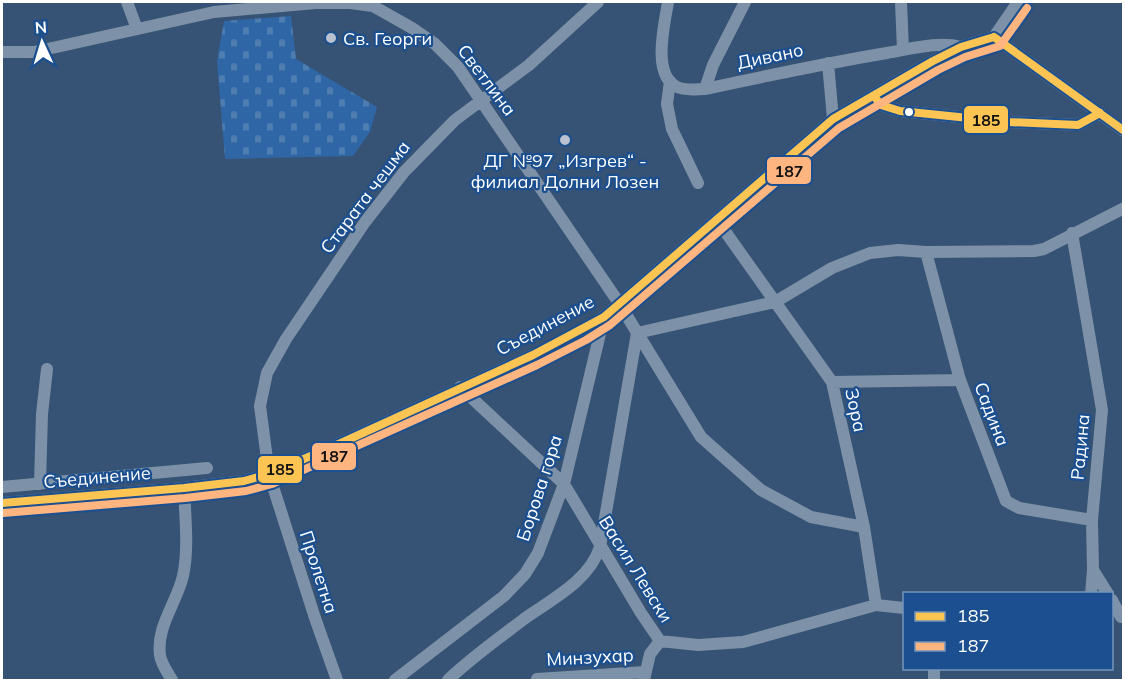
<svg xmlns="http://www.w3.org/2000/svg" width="1125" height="682" viewBox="0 0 1125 682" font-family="Mulish,sans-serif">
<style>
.cemetery{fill:url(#cemetery-stones)}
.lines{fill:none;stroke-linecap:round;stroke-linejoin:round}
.minor{stroke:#7d92a8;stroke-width:12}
.bus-1-casing{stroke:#1b4f8f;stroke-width:12}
.bus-2-casing{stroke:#1b4f8f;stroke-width:12}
.bus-1{stroke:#fcc553;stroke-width:8}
.bus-2{stroke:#ffb580;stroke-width:8}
.poi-dot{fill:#b9c2ce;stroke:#1b4f8f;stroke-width:2}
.bus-dot{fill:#fff;stroke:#1b4f8f;stroke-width:2}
.labels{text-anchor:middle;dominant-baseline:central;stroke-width:4.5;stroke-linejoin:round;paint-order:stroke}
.poi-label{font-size:18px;fill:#fff;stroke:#1b4f8f;text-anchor:start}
.street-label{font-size:18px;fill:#fff;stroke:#1b4f8f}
.line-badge{stroke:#1b4f8f;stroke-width:2}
.pale-badge-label{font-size:16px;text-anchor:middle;font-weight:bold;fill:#111}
</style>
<defs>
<pattern id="cemetery-stones" width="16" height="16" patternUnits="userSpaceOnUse" patternTransform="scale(1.5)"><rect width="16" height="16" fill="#2f66a5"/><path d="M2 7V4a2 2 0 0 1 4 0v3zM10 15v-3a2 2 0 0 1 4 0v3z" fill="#4e7db2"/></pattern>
</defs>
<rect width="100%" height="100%" fill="#365274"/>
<path class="cemetery" d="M291 16 296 59 377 107 370 132 353 156 225 159 217 61 224 21Z"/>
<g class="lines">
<path class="minor" d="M127 2 137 29
M668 2C665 22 651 75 677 87 685 91 697 89 705 89 766 76 826 63 887 53 911 49 938 41 961 47
M901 2 903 50
M994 37 1124 131
M2 52H34L214 12 316 3H350L373 6 412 28 435 44 458 67 619 303 701 437 761 490 811 517 864 527
M828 63 833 119
M670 81 667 104 672 129 698 183
M705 89 713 65 745 2
M874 96 881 105 900 111 1008 122 1078 125 1100 113
M717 220 832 382 864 527 876 605
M1072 233 1102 410 1092 520 1093 570 1091 594
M926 252 960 380 1006 501 1019 508 1092 520
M832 382 960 380
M460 387 564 484 641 613 660 641 698 645 743 642 876 605 904 608
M40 484 42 414 47 369
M2 487 207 468
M2 503 184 488 244 481 269 474 341 443 533 355 581 331 604 317 833 119 933 61 961 47 994 37 1018 2
M1093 570 1108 594
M1112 600 1121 617
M934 668V680
M537 679 645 672
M172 680C168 673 161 664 160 655 156 627 177 602 183 576 189 548 185 516 184 488
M337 680 315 618 269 474 260 406 267 373 286 339 365 222 404 172 455 120 529 65 598 2
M395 680 504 596 525 574 538 553 564 484 604 317
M448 680C472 657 498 639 524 619 552 599 589 581 600 547L637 333 775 302 832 268 870 253 898 250 926 252 1034 251 1044 249 1124 208
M644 680 650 654 660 641"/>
<g class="bus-1-casing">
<path id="bus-1" d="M994 37 1123 130
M874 96 881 105 900 111 1008 122 1078 125 1100 113
M2 503 184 488 244 481 269 474 341 443 533 355 604 317 833 119 933 61 961 47 994 37"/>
</g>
<g class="bus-2-casing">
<path id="bus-2" d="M3 513 185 498 246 491 272 484 537 365 586 340 610 325 839 128 938 70 965 57 1000 46 1027 8"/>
</g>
<use href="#bus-1" class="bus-1"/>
<use href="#bus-2" class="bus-2"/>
</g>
<g class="poi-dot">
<circle cx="331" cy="38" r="6"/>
<circle cx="565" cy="140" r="6"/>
</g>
<circle class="bus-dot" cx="909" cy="112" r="5"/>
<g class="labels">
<g class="poi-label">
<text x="343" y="38">Св. Георги</text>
<text x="565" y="160" text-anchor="middle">ДГ №97 „Изгрев“ -<tspan x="565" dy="21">филиал Долни Лозен</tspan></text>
</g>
<g class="street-label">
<text transform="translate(770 56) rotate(-12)">Дивано</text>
<text transform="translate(487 80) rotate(53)">Светлина</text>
<text transform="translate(365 197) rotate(-53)">Старата чешма</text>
<text transform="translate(545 325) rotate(-28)">Съединение</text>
<text transform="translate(856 410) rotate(78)">Зора</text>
<text transform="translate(992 414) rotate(69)">Садина</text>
<text transform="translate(1080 447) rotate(-85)">Радина</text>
<text transform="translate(97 477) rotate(-5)">Съединение</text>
<text transform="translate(539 488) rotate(-72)">Борова гора</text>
<text transform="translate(636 569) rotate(58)">Васил Левски</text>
<text transform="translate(319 572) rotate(72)">Пролетна</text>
<text transform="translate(590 657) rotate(-3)">Минзухар</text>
</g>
</g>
<g class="line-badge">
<rect x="963" y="105" width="46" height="29" rx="6" fill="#fcc553"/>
<rect x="766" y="156" width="46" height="29" rx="6" fill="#ffb580"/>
<rect x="311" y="442" width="46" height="29" rx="6" fill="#ffb580"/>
<rect x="257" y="455" width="46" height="29" rx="6" fill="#fcc553"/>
</g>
<g class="pale-badge-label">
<text x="986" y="126">185</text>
<text x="789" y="177">187</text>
<text x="334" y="462">187</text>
<text x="280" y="475">185</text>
</g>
<rect width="1125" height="682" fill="none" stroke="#ffffff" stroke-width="6"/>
<rect x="903" y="592" width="210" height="78" fill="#1b4f8f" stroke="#7695bc" stroke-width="1.5"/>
<rect x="915" y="612" width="30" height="9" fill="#fcc553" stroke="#7695bc" stroke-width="1.5"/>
<text x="957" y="622" font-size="18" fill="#ffffff">185</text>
<rect x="915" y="642" width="30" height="9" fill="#ffb580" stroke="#7695bc" stroke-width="1.5"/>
<text x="957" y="652" font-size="18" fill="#ffffff">187</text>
<g transform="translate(42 42) rotate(356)" stroke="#1b4f8f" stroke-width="4.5" paint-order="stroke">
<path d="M0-4.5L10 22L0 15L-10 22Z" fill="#ffffff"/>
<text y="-9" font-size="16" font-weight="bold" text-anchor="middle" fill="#ffffff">N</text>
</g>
</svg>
